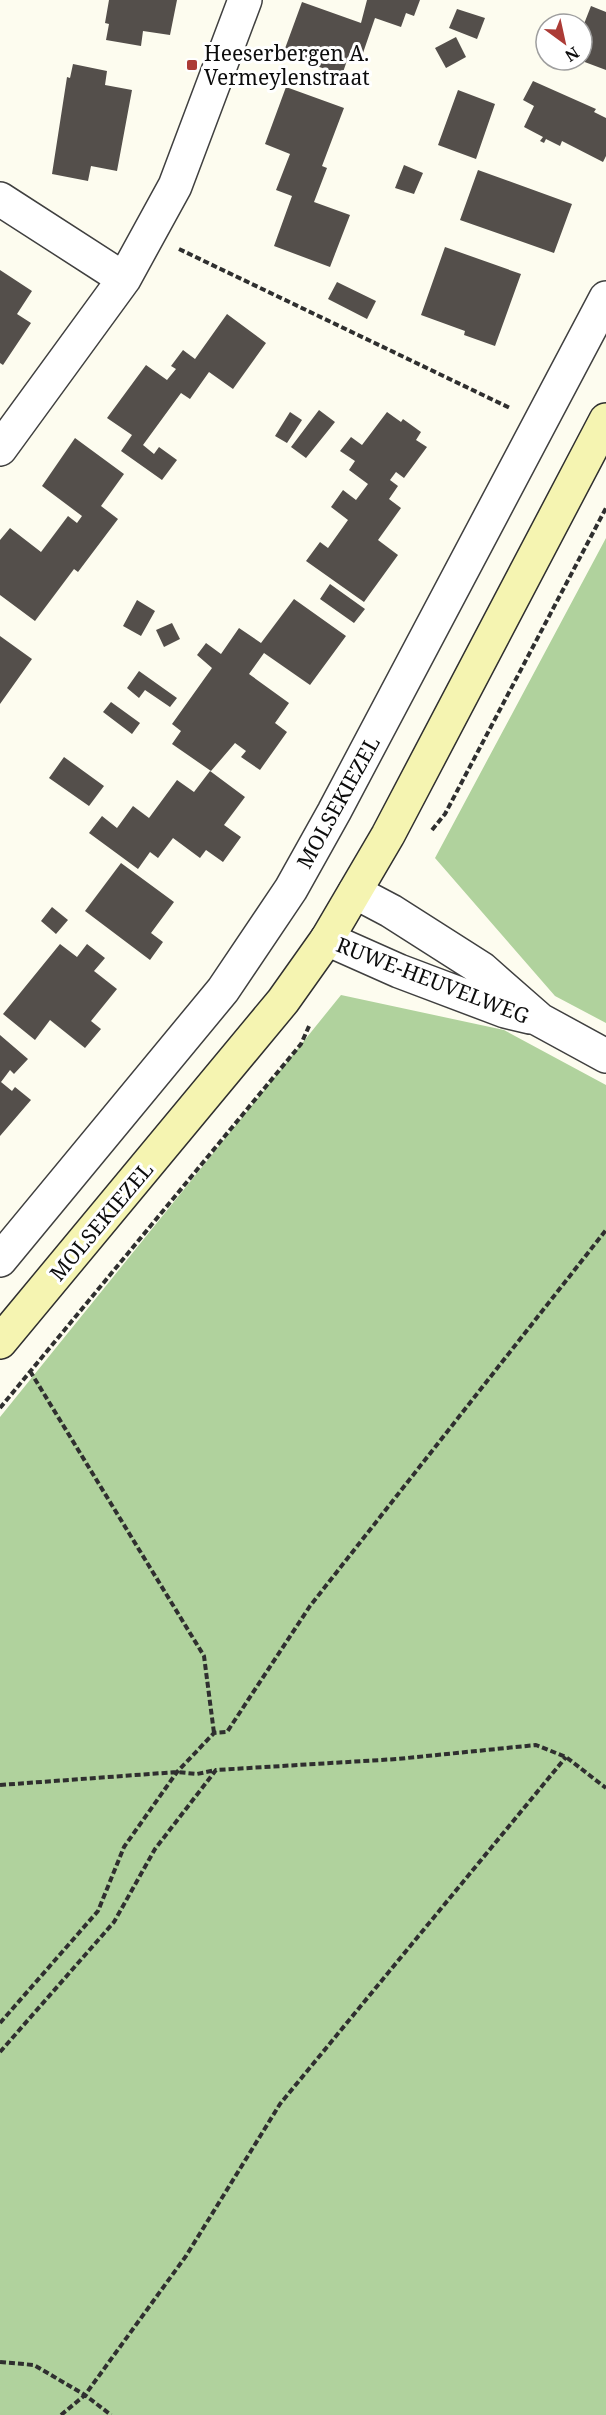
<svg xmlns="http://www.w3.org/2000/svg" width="606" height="2415" viewBox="0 0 606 2415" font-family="'Noto Serif',serif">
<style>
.forest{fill:#b0d29d}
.building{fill:#544f4b}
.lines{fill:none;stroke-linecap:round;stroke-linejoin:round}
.minor-casing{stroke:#404040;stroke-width:36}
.secondary-casing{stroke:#2f2f2f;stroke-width:36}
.path{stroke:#2f2f2f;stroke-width:4;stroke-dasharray:6 3;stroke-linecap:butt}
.minor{stroke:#fff;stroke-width:33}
.secondary{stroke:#f5f4b1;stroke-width:33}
.poi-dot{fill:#ac3b36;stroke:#fff;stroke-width:2}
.labels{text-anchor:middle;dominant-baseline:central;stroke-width:6;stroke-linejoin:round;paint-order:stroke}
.poi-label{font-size:21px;fill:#0d0d0d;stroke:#fff;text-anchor:start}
.street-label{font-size:21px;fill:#0d0d0d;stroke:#fff}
</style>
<rect width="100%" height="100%" fill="#fdfcef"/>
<path class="forest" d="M606 538V1023L555 996 435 858Z
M341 995 504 1030 606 1085V2415H0V1417Z"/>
<path class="building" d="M109 0H177L170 35 143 31 141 46 106 40 109 24 105 23Z
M367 0H420L414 16 406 13 401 27 375 18 363 53 351 49 342 75 283 54 302 2 361 23Z
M591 6 606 12V70L582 61V29Z
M457 9 485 18 477 39 449 28Z
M456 37 466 57 446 68 435 48Z
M73 64 107 71 105 85 132 90 117 171 91 166 88 181 52 174 67 77 70 78Z
M533 81 596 109 594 112 606 118V156L603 162 562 141 560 146 546 139 544 143 540 141 543 137 524 127 534 106 523 100Z
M286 87 344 108 322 166 327 168 314 202 350 215 330 267 274 246 292 196 276 190 290 154 265 144Z
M458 90 495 104 476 159 438 145Z
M404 165 423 173 414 194 395 188Z
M478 170 572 204 554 253 460 220Z
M445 247 521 274 495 346 464 335 465 331 421 315Z
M0 270 32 291 17 314 31 323 3 365 0 363Z
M337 282 376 301 367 319 328 299Z
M227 314 266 343 233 389 209 372 190 399 181 393 143 445 154 454 159 447 177 460 162 480 121 451 132 435 107 418 146 365 167 380 176 369 171 366 183 350 195 359Z
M319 410 335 422 306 458 291 447Z
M290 412 302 420 287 443 275 436Z
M387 412 401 422 403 419 421 432 416 440 427 447 404 478 396 472 390 480 398 486 389 499 401 508 378 540 398 555 364 602 306 561 320 542 328 548 348 520 331 507 343 490 356 500 368 484 349 470 355 461 340 451 351 437 362 445Z
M75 438 124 474 101 506 118 519 78 572 74 569 35 621 0 595V540L10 528 41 552 68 516 77 523 82 516 42 486Z
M330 584 365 609 354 623 320 599Z
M294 599 346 636 310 685 264 653 249 674 289 703 275 723 287 732 260 770 241 757 246 751 235 743 211 771 172 744 181 731 172 724 212 668 197 655 206 643 221 654 239 628 261 643Z
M137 600 155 611 141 636 123 626Z
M172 623 180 639 164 647 156 630Z
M0 636 32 659 0 704Z
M139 671 177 698 170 707 145 690 139 698 127 688Z
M111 702 140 723 132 734 103 712Z
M64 757 104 786 89 806 49 778Z
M210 771 245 797 224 825 241 837 223 862 206 850 200 858 173 838 158 858 150 852 138 869 89 833 102 816 117 828 133 806 149 818 177 780 194 792Z
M121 863 174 902 151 933 163 942 150 960 85 911Z
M52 907 68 920 56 934 41 921Z
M60 944 77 957 87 944 105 958 94 971 117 989 91 1021 101 1029 85 1048 50 1020 35 1040 3 1014Z
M0 1035 28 1059 14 1074 10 1070 1 1082 12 1091 15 1087 31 1100 0 1136Z"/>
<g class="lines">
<g class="minor-casing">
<path id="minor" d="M0 199 124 279
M0 449 124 279 175 186 245 0
M355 892 391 911 482 969 540 1020 606 1056
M327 939 399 971 505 1011 530 1017
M0 1260 223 990 291 889 334 812 606 298"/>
</g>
<g class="secondary-casing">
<path id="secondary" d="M0 1342 283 1001 327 939 388 835 606 420"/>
</g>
<path class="path" d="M179 249 510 408
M432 830 445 814 606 508
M30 1371 204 1656 214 1733
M0 1408 301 1044 310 1024
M0 1785 177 1772 197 1774 216 1770
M0 2023 98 1911 124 1847 177 1772 214 1733 227 1732 310 1606 606 1230
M0 2052 114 1922 155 1849 216 1770 397 1759 536 1745 566 1757 606 1788
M0 2362 34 2365 85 2395 111 2415
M61 2415 85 2395 186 2256 280 2104 566 1757"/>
<use href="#minor" class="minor"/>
<use href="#secondary" class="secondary"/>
</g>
<rect class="poi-dot" x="186" y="59" width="12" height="12" rx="3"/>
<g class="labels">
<g class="poi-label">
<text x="204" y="53">Heeserbergen A.<tspan x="204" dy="24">Vermeylenstraat</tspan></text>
</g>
<g class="street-label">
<text transform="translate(338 802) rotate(-61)">MOLSEKIEZEL</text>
<text transform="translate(433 980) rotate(21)">RUWE-HEUVELWEG</text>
<text transform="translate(101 1221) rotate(-50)">MOLSEKIEZEL</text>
</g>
</g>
<g transform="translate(564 42) rotate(147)"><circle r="28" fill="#ffffff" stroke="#9e9e9e" stroke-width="1.5"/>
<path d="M0-4.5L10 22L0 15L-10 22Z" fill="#ac3b36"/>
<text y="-9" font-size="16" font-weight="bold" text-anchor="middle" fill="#0d0d0d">N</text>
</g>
</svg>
